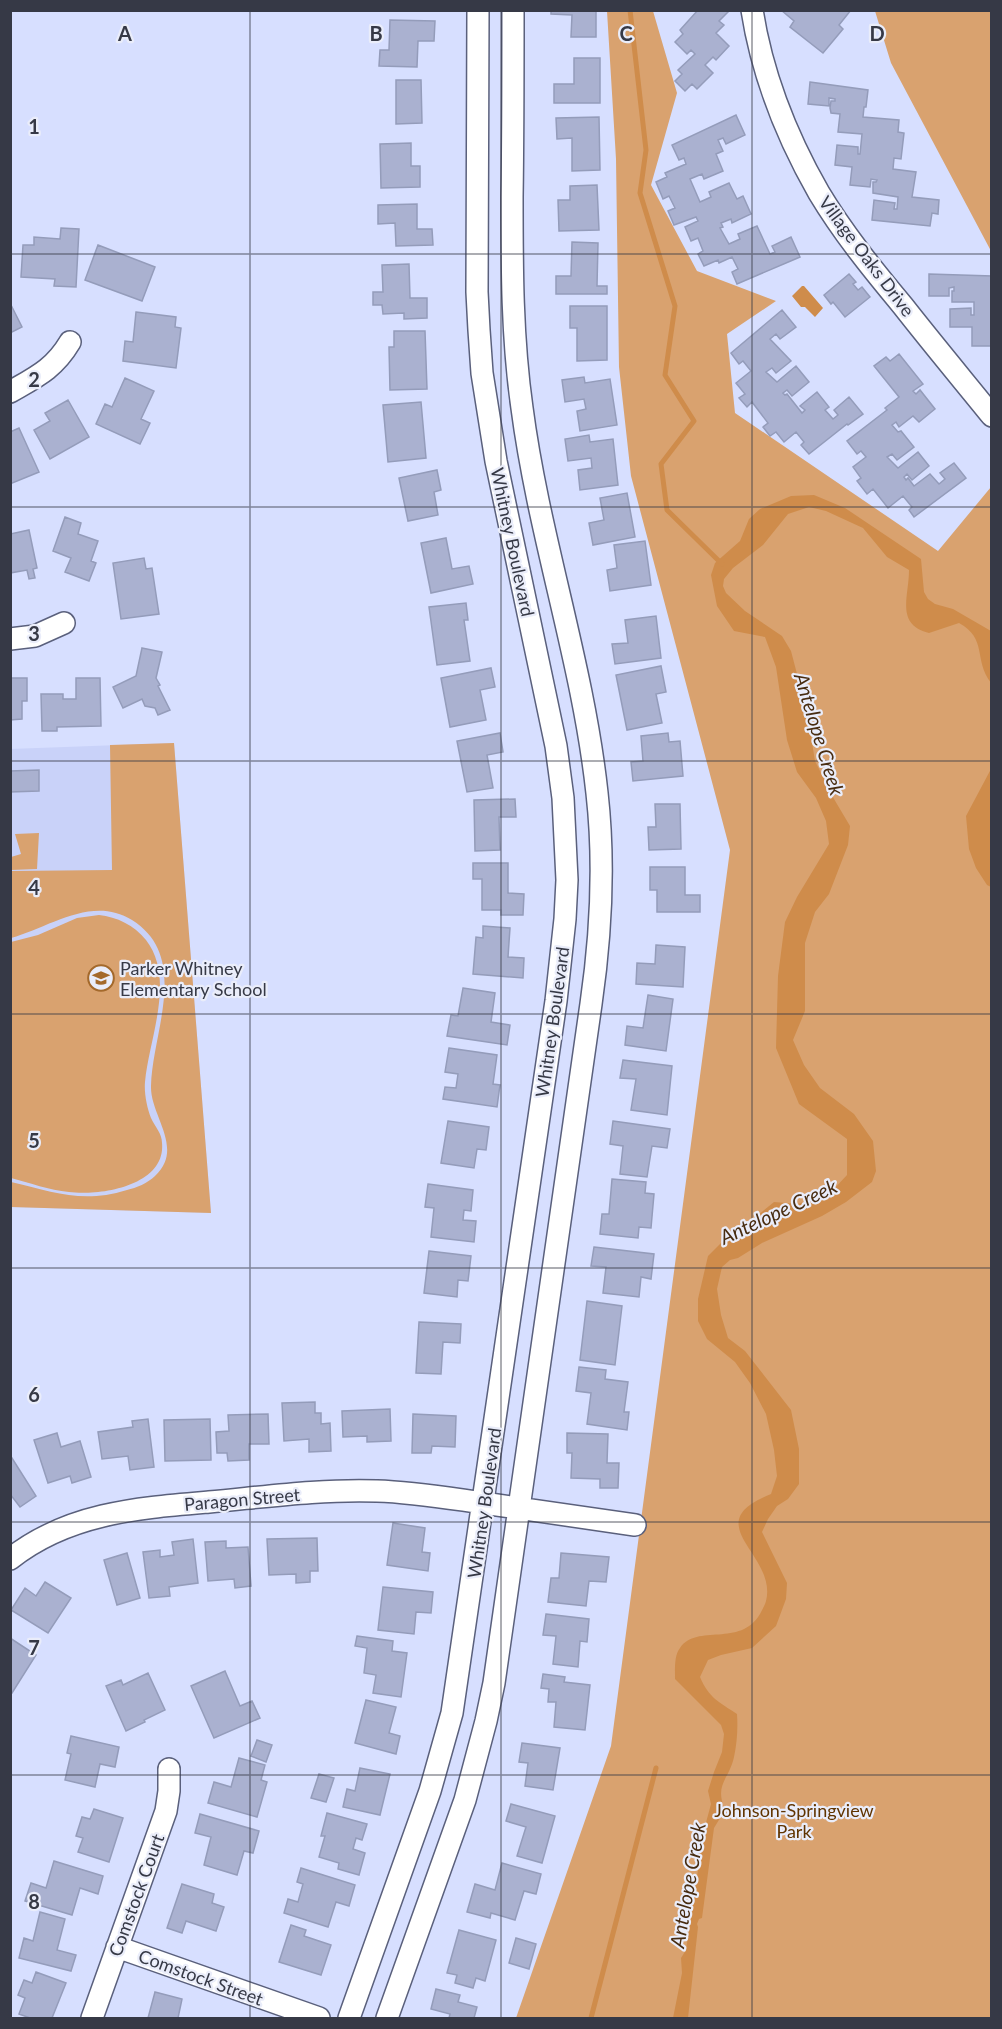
<svg xmlns="http://www.w3.org/2000/svg" width="1002" height="2029" viewBox="0 0 1002 2029" font-family="Lato,sans-serif">
<style>
.built{fill:#c9d2f9}
.green{fill:#d9a26f}
.water{fill:#cf8c4b}
.lines{fill:none;stroke-linecap:round;stroke-linejoin:round}
.stream{stroke:#cf8c4b;stroke-width:5}
.building{fill:#aab1d0;stroke:#949cba;stroke-width:1.5}
.minor-casing{stroke:#5a607c;stroke-width:24}
.minor{stroke:#fff;stroke-width:21}
.grid{fill:none;stroke:#363946;stroke-width:1.5;stroke-opacity:0.55}
.labels{text-anchor:middle;dominant-baseline:central;stroke-width:4.5;stroke-linejoin:round;paint-order:stroke}
.street-label{font-size:18px;fill:#363946;stroke:#eaedfa}
.poi-label{font-size:18px;fill:#363946;stroke:#eaedfa;text-anchor:start}
.park-label{font-size:18px;fill:#603400;stroke:#eaedfa}
.water-label{font-size:20px;font-style:italic;fill:#482c10;stroke:#eaedfa}
.grid-label{font-size:20px;text-anchor:middle;font-weight:bold;fill:#363946;stroke:#eaedfa;stroke-width:4.5;stroke-linejoin:round;paint-order:stroke}
</style>
<rect width="100%" height="100%" fill="#d7dfff"/>
<path class="built" d="M174 743 211 1213 11 1207 10 749Z"/>
<path class="green" d="M607 11H653L677 93 651 185 697 271 776 301 727 334 735 413 938 551 991 487V2018H516L611 1746 730 850 631 476 619 367 616 159Z
M875 11H991V251L891 63Z
M174 743 211 1213 11 1207V1182C54 1192 82 1204 127 1190 136 1188 148 1183 155 1176 185 1148 150 1116 151 1086 152 1033 191 957 132 920 92 895 50 927 11 938L10 871 112 870 110 745Z
M39 833 37 869 11 870V857L21 854 15 834Z
M99 915C117 917 134 925 146 940 176 979 149 1038 145 1082 144 1093 147 1108 151 1118 155 1127 162 1133 162 1143 166 1186 99 1196 69 1192 49 1190 30 1183 11 1178V942L38 935 77 918Z"/>
<path class="water" d="M802 286H804L823 308 815 317 805 307H801L792 296Z
M814 495 845 508 921 559 924 592 928 599 935 604 953 609 991 631V683C973 659 988 639 959 623L929 633C895 624 909 597 909 570L887 557 863 528 826 511 809 507 788 514 763 545 733 568 724 579 723 586 726 593 745 611 782 636 791 651 807 712 815 761 834 799 850 826 848 845 829 894 815 912 805 943V1011L793 1040 804 1065 820 1088 854 1114 873 1141 876 1171 872 1182 846 1202 822 1216 762 1243 738 1258 730 1260 722 1267 717 1289 721 1315 728 1338 745 1351 791 1410 799 1449V1484L788 1499 777 1506 768 1519 762 1532 787 1583 786 1599 776 1626 752 1648 721 1655 708 1660 700 1677C709 1698 719 1702 737 1714 738 1728 737 1743 734 1757 729 1780 714 1784 725 1810L714 1828 702 1918 699 1919 697 1924 698 1927 688 2018H673L682 1973 681 1958 686 1950 704 1830 711 1804 708 1791 714 1772 722 1752 724 1734 721 1725 675 1679C675 1670 674 1655 680 1648 697 1623 740 1648 760 1614 762 1610 765 1605 766 1601 778 1554 695 1524 771 1494L777 1476 774 1450 766 1414 750 1383 735 1362 707 1339 698 1321V1299L708 1256 721 1243 748 1227 758 1215 774 1202 798 1204 833 1190 847 1175V1139L799 1104 776 1048 778 976 785 922 797 897 829 844 826 821 816 798 797 772 787 740 776 667 765 637 734 631 717 606 711 575 715 563 740 541 749 519 760 509 791 496Z
M991 769V887L987 885 976 868 969 849 966 816Z"/>
<g class="lines">
<path class="stream" d="M630 10 646 150 640 193 675 306 665 375 694 421 661 464 667 510 722 564
M591 2018 656 1768"/>
</g>
<path class="building" d="M551 10H596V37H571L572 15 551 14Z
M698 10H730L719 21 724 25 716 33 729 46 716 60 713 57 705 65 713 73 697 89 692 84 685 91 675 81 682 74 678 70 695 54 691 50 687 54 675 42 683 34 680 30Z
M781 10H851L839 25 843 29 823 53 790 27 794 21Z
M390 20 435 21 434 41H418L417 67 379 66 380 50H389Z
M574 58H600V103H554V84H574Z
M396 80H421L422 123 396 124Z
M810 82 868 90 866 107H864L863 117 899 120 898 132 904 133 901 159 894 158 893 169 916 172 912 197 939 200 938 214 932 213 930 226 872 220 874 200 895 203 894 209H897L898 197 873 193V182H876L877 180 871 179 870 187 850 185 852 167 835 165 837 145 858 147V154H860L862 134 838 132 840 114 831 113 830 108 831 101H835V99L829 98V106L808 104Z
M736 115 745 135 726 144 723 138 718 140 723 151 716 154 723 171 704 179 702 174 690 179 700 202 711 197 709 192 729 183 737 199 743 196 751 214 732 223 731 219 721 223 723 227 720 228 729 244 740 239 738 234 757 226 770 254 775 252 772 246 791 237 800 257 737 284 732 272 738 269 732 257 719 263 718 260 704 266 698 254 703 251 698 238 691 241 685 227 698 221 696 217 674 225 668 211 675 208 669 196 663 199 656 182 667 177 665 173 686 164 684 158 679 160 672 145Z
M599 117 600 170 572 171V138L557 139 556 118Z
M411 143V166H420V187L381 188 380 144Z
M597 185 599 230 559 231 558 200H570V186Z
M417 204V229H432L433 245 396 246 395 223 378 224V205Z
M61 228 79 229 76 287 54 286 55 279 21 277 23 245H34V237L60 239Z
M572 242 598 243 597 286H607V294H556V276H571Z
M98 245 155 267 142 301 85 280Z
M409 264 410 298H427V318L404 319V313L383 314 382 305H373V292H383L382 265Z
M849 274 856 282 853 284 858 290 862 287 870 297 845 317 833 302 831 304 824 295Z
M929 274 992 276V346H972V327H950V309L971 308V315H974V302H952V291H954V287L949 288V296H929Z
M10 303 22 327 10 333Z
M570 306H607V360L577 361V328H570Z
M782 310 796 327 780 339 776 334 770 339 791 361 776 373 772 368 766 372 777 382 796 366 809 382 792 396 787 390 783 393 785 395 787 394 802 413 805 410 800 406 817 392 829 407 825 410 833 419 838 415 834 410 849 397 863 414 848 425 847 424 809 454 801 445 804 442 796 432 784 442 776 432 770 436 763 427 768 423 752 402 747 407 739 398 745 394 736 383 751 371 743 361 739 364 731 353Z
M136 312 176 317 175 327 181 328 176 368 123 361 125 341 133 342Z
M394 331H425L427 389 390 390 389 347H394Z
M899 354 923 384 913 391 916 394 920 390 935 409 919 422 913 416 899 427 896 422 892 425 898 432 901 431 914 447 897 460 892 454 887 457 898 468 918 452 929 466 912 480 907 474 904 477 906 480 908 478 914 486 930 474 939 484 945 479 940 473 954 463 966 478 914 517 909 510 912 507 903 496 888 508 873 489 867 494 857 481 861 478 853 467 866 457 861 451 857 454 847 441 887 410 885 408 899 397 874 366 886 357 890 361Z
M584 377 585 383 610 379 617 425 580 431 577 411 586 409 584 399 565 402 562 380Z
M125 378 154 391 141 419 150 423 140 444 96 424 105 404 112 407Z
M68 400 89 437 50 459 34 430 50 421 45 413Z
M421 402 426 458 388 462 383 405Z
M19 428 39 472 10 484V432Z
M589 435 590 442 613 439 618 485 580 490 578 470 592 468 591 458 568 461 565 439Z
M437 470 441 490 434 492 438 515 408 521 399 478Z
M627 493 635 537 593 545 589 523 604 520 600 498Z
M65 517 81 523 78 534 98 541 91 561 96 563 89 581 65 572 71 558 53 551Z
M29 530 37 568 33 569 35 578 29 579 27 570 10 573V534Z
M446 538 452 569 469 566 473 584 431 593 421 543Z
M645 541 651 585 610 591 607 570 617 568 614 545Z
M144 558 146 569 152 568 159 614 121 619 113 563Z
M466 603 468 620H464L470 661 437 665 429 607Z
M656 616 661 658 615 664 612 644 628 643 625 620Z
M142 648 162 652 156 678 160 685 158 686 170 710 158 715 155 708 145 706 142 699 123 708 113 687 136 676Z
M661 666 666 692 656 694 662 723 627 730 616 675Z
M491 668 495 687 480 690 486 720 450 727 441 678Z
M10 678H27V701H22V719L10 720Z
M76 678H100L101 726 57 727V731H42L41 694H63V699H76Z
M500 733 503 752 487 755 493 788 467 792 457 741Z
M668 733 669 742 680 741 683 776 633 781 631 762 643 761 641 736Z
M39 770V791L10 792V771Z
M515 799 516 817H499L500 850 475 851 474 800Z
M655 804H680L681 849 649 850 648 827H656Z
M473 863H508V893L524 894 523 915H501V910H482V879H473Z
M650 867H685V895H700V912H657V890H650Z
M483 926 510 928 508 957 524 958 523 978 473 974 476 937 483 938Z
M656 945 685 947 683 987 636 984 637 963 655 964Z
M463 988 495 993 491 1022 510 1025 507 1045 447 1036 451 1015 458 1016Z
M648 995 673 999 666 1051 625 1045 627 1026 643 1028Z
M449 1048 497 1055 493 1084 500 1085 497 1107 443 1099 445 1087 456 1088 458 1074 445 1072Z
M623 1060 672 1066 667 1115 631 1110 636 1079 620 1078Z
M448 1121 489 1127 486 1150 477 1149 474 1168 441 1163Z
M613 1121 670 1129 667 1148 652 1146 647 1177 620 1174 623 1146 610 1144Z
M612 1179 646 1182 645 1193 654 1194 651 1228 639 1227 638 1238 600 1234 602 1214H609Z
M428 1184 473 1190 471 1211 464 1210 463 1220 476 1221 474 1242 431 1237 434 1208 425 1207Z
M594 1247 654 1254 651 1279 641 1277 639 1297 603 1293 606 1267 591 1266Z
M429 1251 471 1256 468 1281 458 1280 457 1297 424 1293Z
M587 1301 622 1306 615 1365 580 1360Z
M419 1322 461 1324 460 1343 443 1342 441 1374 416 1373Z
M579 1367 606 1370 605 1379 628 1382 624 1412H629L627 1430 587 1424 591 1393 576 1391Z
M315 1402V1413H321V1424L330 1423 331 1451 309 1452V1439L284 1441 282 1403Z
M390 1409 391 1441 367 1442V1436L343 1437 342 1411Z
M268 1414 269 1444H249V1460L228 1461 227 1453H217L216 1432 229 1431 228 1415Z
M413 1414 456 1416 455 1447 432 1446 431 1453H412Z
M148 1419 154 1467 130 1470 128 1456 102 1459 98 1432 133 1427 132 1421Z
M210 1419 211 1460 165 1461 164 1420Z
M57 1433 61 1447 80 1441 91 1477 72 1483 70 1476 48 1483 34 1440Z
M567 1433 608 1434 607 1463H619L618 1488H600V1479L571 1478 572 1453H567Z
M10 1455 36 1496 20 1507 10 1494Z
M393 1523 425 1528 422 1552 430 1553 428 1571 387 1565Z
M317 1538 318 1571H310V1582L296 1583V1574L269 1575 267 1539Z
M193 1539 198 1583 169 1587 170 1596 149 1598 143 1552 160 1550V1557L174 1555 172 1542Z
M226 1541V1548L248 1547 251 1586 235 1588 234 1579 208 1581 205 1542Z
M127 1553 140 1598 117 1605 104 1560Z
M561 1553 609 1557 606 1582 589 1581 586 1606 548 1602 551 1578H559Z
M45 1582 71 1598 48 1633 11 1610 25 1588 36 1596Z
M383 1587 433 1592 431 1613 416 1612 414 1634 378 1630Z
M546 1614 589 1619 587 1642 580 1641 578 1667 553 1664 556 1636 543 1635Z
M357 1636 393 1641 392 1651 407 1653 401 1697 373 1693 376 1675 364 1673 367 1648 355 1646Z
M10 1638 36 1655 12 1693 10 1692Z
M225 1671 240 1706 252 1701 260 1718 214 1738 191 1686Z
M148 1673 165 1710 144 1720 145 1722 126 1731 106 1686 121 1680 123 1685Z
M543 1674 565 1677 564 1682 590 1685 585 1730 554 1727 556 1702H548L549 1689 541 1688Z
M366 1700 396 1707 389 1733 400 1736 396 1754 355 1743Z
M71 1736 119 1747 115 1767 100 1764 95 1787 65 1780 71 1754 67 1753Z
M257 1740 272 1745 266 1762 251 1756Z
M522 1743 560 1748 553 1790 525 1786 528 1763 519 1762Z
M239 1758 265 1765 261 1780 267 1782 257 1817 208 1803 214 1782 231 1787Z
M360 1768 390 1774 380 1815 343 1807 347 1789 355 1791Z
M319 1774 334 1778 326 1802 311 1798Z
M511 1804 555 1816 542 1863 517 1856 526 1827 506 1821Z
M94 1809 123 1818 109 1862 78 1852 83 1838 76 1836 82 1817 90 1819Z
M327 1813 367 1824 362 1840 356 1838 353 1849 365 1853 359 1875 338 1869 339 1863 319 1857 325 1836H321Z
M200 1814 259 1831 253 1853 244 1851 237 1875 204 1865 211 1837 195 1833Z
M54 1861 103 1876 98 1894 80 1888 72 1915 25 1901 31 1883 46 1888Z
M502 1863 541 1874 536 1894 524 1891 515 1920 491 1913 490 1918 467 1912 475 1884 495 1890Z
M301 1868 355 1885 349 1906 336 1902 328 1927 284 1913 288 1899 298 1902 303 1884 297 1882Z
M182 1884 214 1894 212 1903 224 1907 216 1931 186 1921 182 1933 167 1928Z
M40 1912 65 1919 57 1950 76 1955 71 1971 19 1958 24 1938 33 1941Z
M291 1925 306 1930 304 1936 331 1945 321 1975 279 1962Z
M459 1930 496 1940 485 1981 476 1978 473 1988 455 1983 457 1975 447 1973Z
M516 1938 536 1944 529 1969 509 1963Z
M36 1972 66 1983 52 2018H30L19 2014 25 1998 18 1995 24 1980 32 1983Z
M436 1989 460 1995 458 2002 477 2007 474 2018H449L450 2014 431 2009Z
M155 1992 182 1999 178 2018H148Z"/>
<g class="lines">
<g class="minor-casing">
<path id="minor" d="M752 10C762 74 787 137 819 193 843 233 873 270 903 306 932 343 962 379 992 416
M10 392C36 377 54 369 70 342
M10 639 35 636 64 623
M10 1559C68 1513 138 1508 209 1502 264 1497 321 1489 377 1491 415 1492 453 1499 490 1504 538 1511 586 1518 635 1525
M117 1947 319 2018
M92 2018 166 1811 169 1791V1769
M349 2018 430 1791 452 1713 556 1001 565 919 567 880 563 798 556 746 496 461 482 373 479 330 477 292 478 10
M387 2018 465 1800 486 1721 494 1683 591 1004C601 935 605 864 597 793 583 663 539 538 522 408 512 338 512 268 512 197 513 135 513 73 513 10"/>
</g>
<use href="#minor" class="minor"/>
</g>
<path class="grid" d="M250 10V2018M501 10V2018M752 10V2018M10 254H992M10 507H992M10 761H992M10 1014H992M10 1268H992M10 1522H992M10 1775H992"/>
<defs>
<g id="school-ring" transform="scale(1.35)"><circle r="9.5" fill="#eaedfa" stroke="#a4692b" stroke-width="1.5"/><path d="M0-5L7-2L0 1L-7-2ZM-4 1L0 2.5L4 1V4Q0 6-4 4Z" fill="#a4692b"/></g>
</defs>
<g fill-rule="evenodd">
<use href="#school-ring" x="101" y="978"/>
</g>
<g class="labels">
<g class="street-label">
<text transform="translate(867 256) rotate(53)">Village Oaks Drive</text>
<text transform="translate(513 542) rotate(78)">Whitney Boulevard</text>
<text transform="translate(552 1022) rotate(-82)">Whitney Boulevard</text>
<text transform="translate(242 1499) rotate(-5)">Paragon Street</text>
<text transform="translate(484 1503) rotate(-82)">Whitney Boulevard</text>
<text transform="translate(136 1895) rotate(-70)">Comstock Court</text>
<text transform="translate(201 1977) rotate(20)">Comstock Street</text>
</g>
<g class="poi-label">
<text x="120" y="968">Parker Whitney<tspan x="120" dy="21">Elementary School</tspan></text>
</g>
<g class="park-label">
<text x="794" y="1810">Johnson-Springview<tspan x="794" dy="21">Park</tspan></text>
</g>
<g class="water-label">
<text transform="translate(820 734) rotate(73)">Antelope Creek</text>
<text transform="translate(778 1211) rotate(-25)">Antelope Creek</text>
<text transform="translate(687 1885) rotate(-80)">Antelope Creek</text>
</g>
</g>
<g class="grid-label">
<text x="125" y="41">A</text>
<text x="376" y="41">B</text>
<text x="626" y="41">C</text>
<text x="877" y="41">D</text>
<text x="34" y="134">1</text>
<text x="34" y="387">2</text>
<text x="34" y="641">3</text>
<text x="34" y="895">4</text>
<text x="34" y="1148">5</text>
<text x="34" y="1402">6</text>
<text x="34" y="1655">7</text>
<text x="34" y="1909">8</text>
</g>
<rect width="1002" height="2029" fill="none" stroke="#363946" stroke-width="24"/>
</svg>
